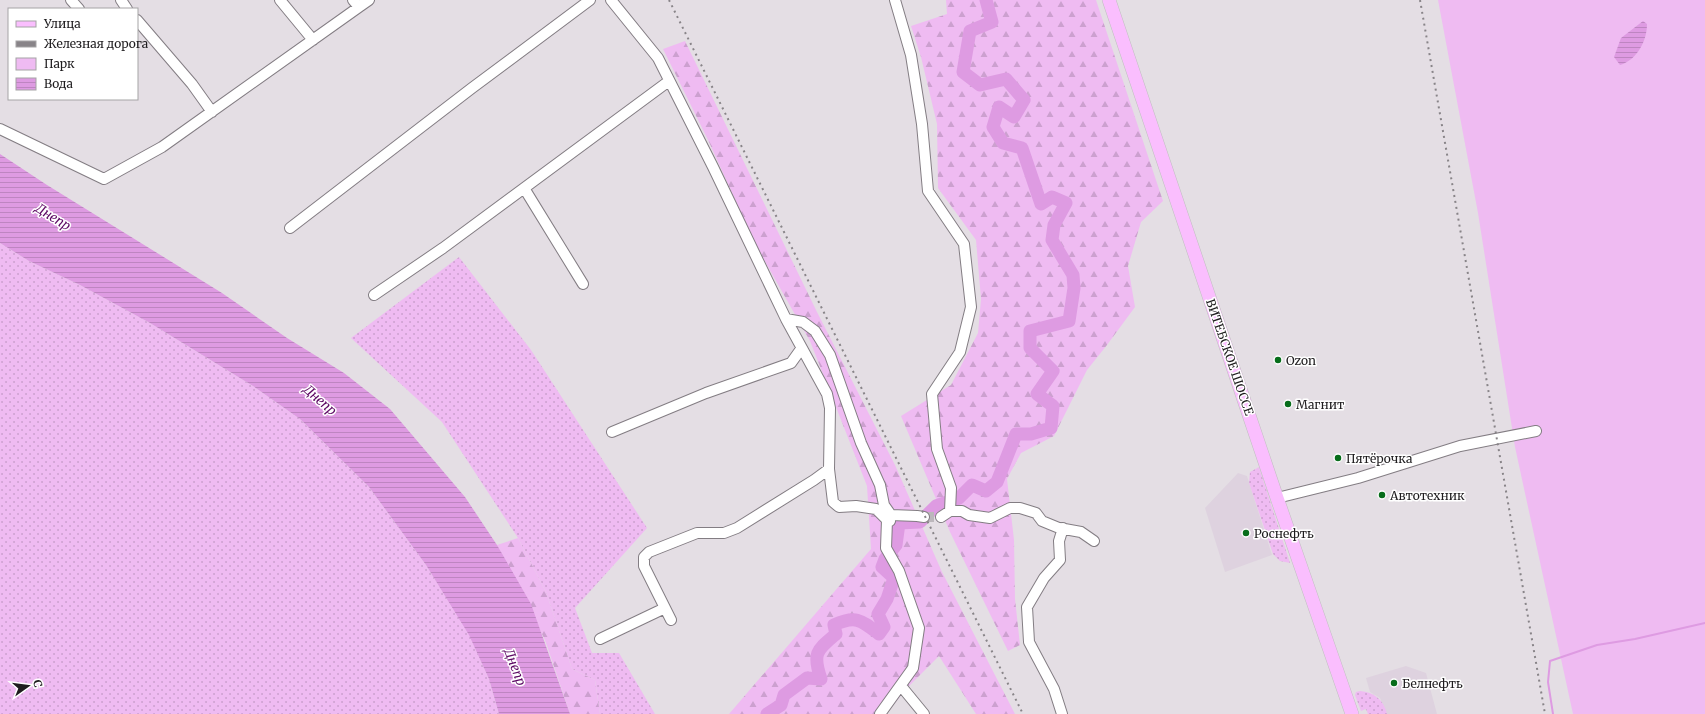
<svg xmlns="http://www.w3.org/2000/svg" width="1705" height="714" viewBox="0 0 1705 714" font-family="Merriweather,serif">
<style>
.built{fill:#ded2df}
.grass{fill:url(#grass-dots)}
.forest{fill:url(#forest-firs)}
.green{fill:#efbbf2}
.water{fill:url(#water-rules)}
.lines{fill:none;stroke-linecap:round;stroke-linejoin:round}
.stream{stroke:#de9be2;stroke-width:2}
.river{stroke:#de9be2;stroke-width:13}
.minor-tunnel{stroke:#bcb7bc;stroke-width:10;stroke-dasharray:10 5;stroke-linecap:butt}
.minor-casing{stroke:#837d83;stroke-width:12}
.major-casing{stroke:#c0bfc0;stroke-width:14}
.minor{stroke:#fff;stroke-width:10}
.major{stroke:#fabefe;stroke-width:13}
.rail{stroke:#888488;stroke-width:2;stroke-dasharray:2 4;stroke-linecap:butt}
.poi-dot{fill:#076d1b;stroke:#fff;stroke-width:1.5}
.labels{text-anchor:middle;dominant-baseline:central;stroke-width:3;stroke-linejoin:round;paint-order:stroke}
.street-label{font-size:12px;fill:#1e1c1e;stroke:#fff}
.poi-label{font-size:12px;fill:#1e1c1e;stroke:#fff;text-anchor:start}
.water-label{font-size:13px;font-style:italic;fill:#5d0964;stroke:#fff}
</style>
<defs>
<pattern id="grass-dots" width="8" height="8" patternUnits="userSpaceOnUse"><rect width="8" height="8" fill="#efbbf2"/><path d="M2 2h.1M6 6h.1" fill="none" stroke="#cca0cf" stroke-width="1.8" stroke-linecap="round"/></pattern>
<pattern id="forest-firs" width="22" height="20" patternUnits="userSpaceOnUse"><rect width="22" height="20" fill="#efbbf2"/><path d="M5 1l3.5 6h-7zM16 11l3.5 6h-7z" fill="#cca0cf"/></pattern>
<pattern id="water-rules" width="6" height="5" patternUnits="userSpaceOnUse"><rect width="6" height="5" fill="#de9be2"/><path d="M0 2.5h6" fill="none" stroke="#be85c1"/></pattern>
</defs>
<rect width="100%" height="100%" fill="#e4dee4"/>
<path class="built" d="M1238 473 1247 476 1272 555 1225 572 1205 508Z
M1406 666 1426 673 1437 714H1387L1380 698 1370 692 1366 678Z"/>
<path class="grass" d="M0 243 29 261 80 285 150 323 253 386 300 419 369 487 426 565 469 634 489 679 499 714H0Z
M459 257 531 350 647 528 575 608 592 653H619L655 714H600L595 680 572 669 546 592 518 538 442 422 351 338Z
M1259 467 1290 563 1280 561 1273 554 1249 483 1250 472Z
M1360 691C1374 692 1384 700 1387 714H1368L1366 709 1361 711 1355 695 1356 692Z"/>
<path class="forest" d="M946 0H1096L1163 201 1141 222 1128 266 1135 307 1107 345 1087 370 1054 436 1021 453 1007 479 1014 540 1015 599 1020 645 1008 651 950 532 901 416 951 385 978 333 981 299 976 240 938 188 937 124 921 57 911 26 947 14Z
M685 41 817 312 895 465 942 572 1015 714H976L939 656 907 688 886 714H729L871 549 867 486 810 341 755 244 709 142 663 49Z
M518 538 546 592 572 669 595 680 600 714H570L545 640 497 545Z"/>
<path class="green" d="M1438 0H1705V714H1573L1515 447 1478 213Z"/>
<path class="water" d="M1643 21 1647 24C1647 41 1637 60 1620 65L1614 57 1621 38Z
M0 154 47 185 222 293 287 338 344 373 390 409 465 497 497 545 531 604 570 714H499L489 679 469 635 426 565 369 487 300 419 253 386 150 323 80 285 29 261 0 243Z"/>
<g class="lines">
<path class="stream" d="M1553 714 1548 682 1550 661 1597 645 1635 639 1705 623"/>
<path class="river" d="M767 714 781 705 784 695 807 678 821 679C812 653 817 650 836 634L834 625C856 615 861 620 879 634L884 627 878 614 887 599 894 578 882 567 885 559 896 545 899 523 920 522 936 506 959 498 972 485 986 491 997 482 1016 434H1031L1051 428 1053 406 1037 394 1053 371 1030 348V331L1069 321 1074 288 1073 275 1052 240 1054 225 1066 203 1052 197 1041 204 1022 148 1003 143 993 127 999 107 1014 117 1024 100 1006 79 980 85 963 72 970 31 992 22 986 0"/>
<path class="minor-tunnel" d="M924 517H941"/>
<g class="minor-casing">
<path id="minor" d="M71 0 79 9
M121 0 127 9
M280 0 313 40
M353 0 359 7 369 0
M611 0 658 58 713 167 786 319 827 394 830 408 829 469 814 480 737 528 724 533H697L649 552 644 557V566L671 620
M895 0 911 55 922 124 928 191 964 244 971 307 960 352 932 394 937 449 951 488 950 511
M137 20 192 84 212 112
M0 129 104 179 162 147 359 7
M524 188 583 284
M290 228 472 88 590 0
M374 295 443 248 669 81
M786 319 803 322 815 331 830 355 861 443 880 485 884 505 891 515 917 516 924 517
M612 432 706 393 791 363 801 349
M829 469 833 502 839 507 856 506 876 509 887 520 890 521
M1277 498 1358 478 1460 446 1536 431
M941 517 950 511H962L969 515 990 518 1010 508H1020L1036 513 1042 521 1059 528 1081 532 1094 541
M600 639 665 608
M901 686 924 714
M880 714 913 668 919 628 899 571 886 548 887 520
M1062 714 1054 689 1029 642 1027 607 1044 578 1060 560 1059 541 1063 528"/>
</g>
<g class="major-casing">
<path id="major" d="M1109 0 1277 498 1352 714"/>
</g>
<use href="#minor" class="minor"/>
<use href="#major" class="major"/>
<path class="rail" d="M669 0 1023 714
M1420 0 1545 714"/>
</g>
<g class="poi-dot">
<circle cx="1278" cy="360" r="4"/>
<circle cx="1288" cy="404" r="4"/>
<circle cx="1338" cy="458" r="4"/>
<circle cx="1382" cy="495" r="4"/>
<circle cx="1246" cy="533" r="4"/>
<circle cx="1394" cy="683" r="4"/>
</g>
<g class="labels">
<g class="street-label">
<text transform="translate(1230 357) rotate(71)">ВИТЕБСКОЕ ШОССЕ</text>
</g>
<g class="poi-label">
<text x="1286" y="360">Ozon</text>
<text x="1296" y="404">Магнит</text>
<text x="1346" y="458">Пятёрочка</text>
<text x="1390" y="495">Автотехник</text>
<text x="1254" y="533">Роснефть</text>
<text x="1402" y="683">Белнефть</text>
</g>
<g class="water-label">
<text transform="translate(53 217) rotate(32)">Днепр</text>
<text transform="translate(320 400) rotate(41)">Днепр</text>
<text transform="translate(515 667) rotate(69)">Днепр</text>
</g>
</g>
<rect x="8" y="8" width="130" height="92" fill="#ffffff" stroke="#a5a4a5"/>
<rect x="16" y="21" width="20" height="6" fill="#fabefe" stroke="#a5a4a5"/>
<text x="44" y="28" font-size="12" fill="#1e1c1e">Улица</text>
<rect x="16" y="41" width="20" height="6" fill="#888488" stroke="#a5a4a5"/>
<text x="44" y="48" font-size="12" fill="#1e1c1e">Железная дорога</text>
<rect x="16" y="58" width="20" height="12" fill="#efbbf2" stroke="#a5a4a5"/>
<text x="44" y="68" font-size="12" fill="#1e1c1e">Парк</text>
<rect x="16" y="78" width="20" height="12" fill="url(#water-rules)" stroke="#a5a4a5"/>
<text x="44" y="88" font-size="12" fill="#1e1c1e">Вода</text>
<g transform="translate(28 686) rotate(76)" stroke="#ffffff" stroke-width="3" paint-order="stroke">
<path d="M0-3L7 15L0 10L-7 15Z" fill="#1e1c1e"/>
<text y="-6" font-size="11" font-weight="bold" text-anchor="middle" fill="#1e1c1e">С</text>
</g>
</svg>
